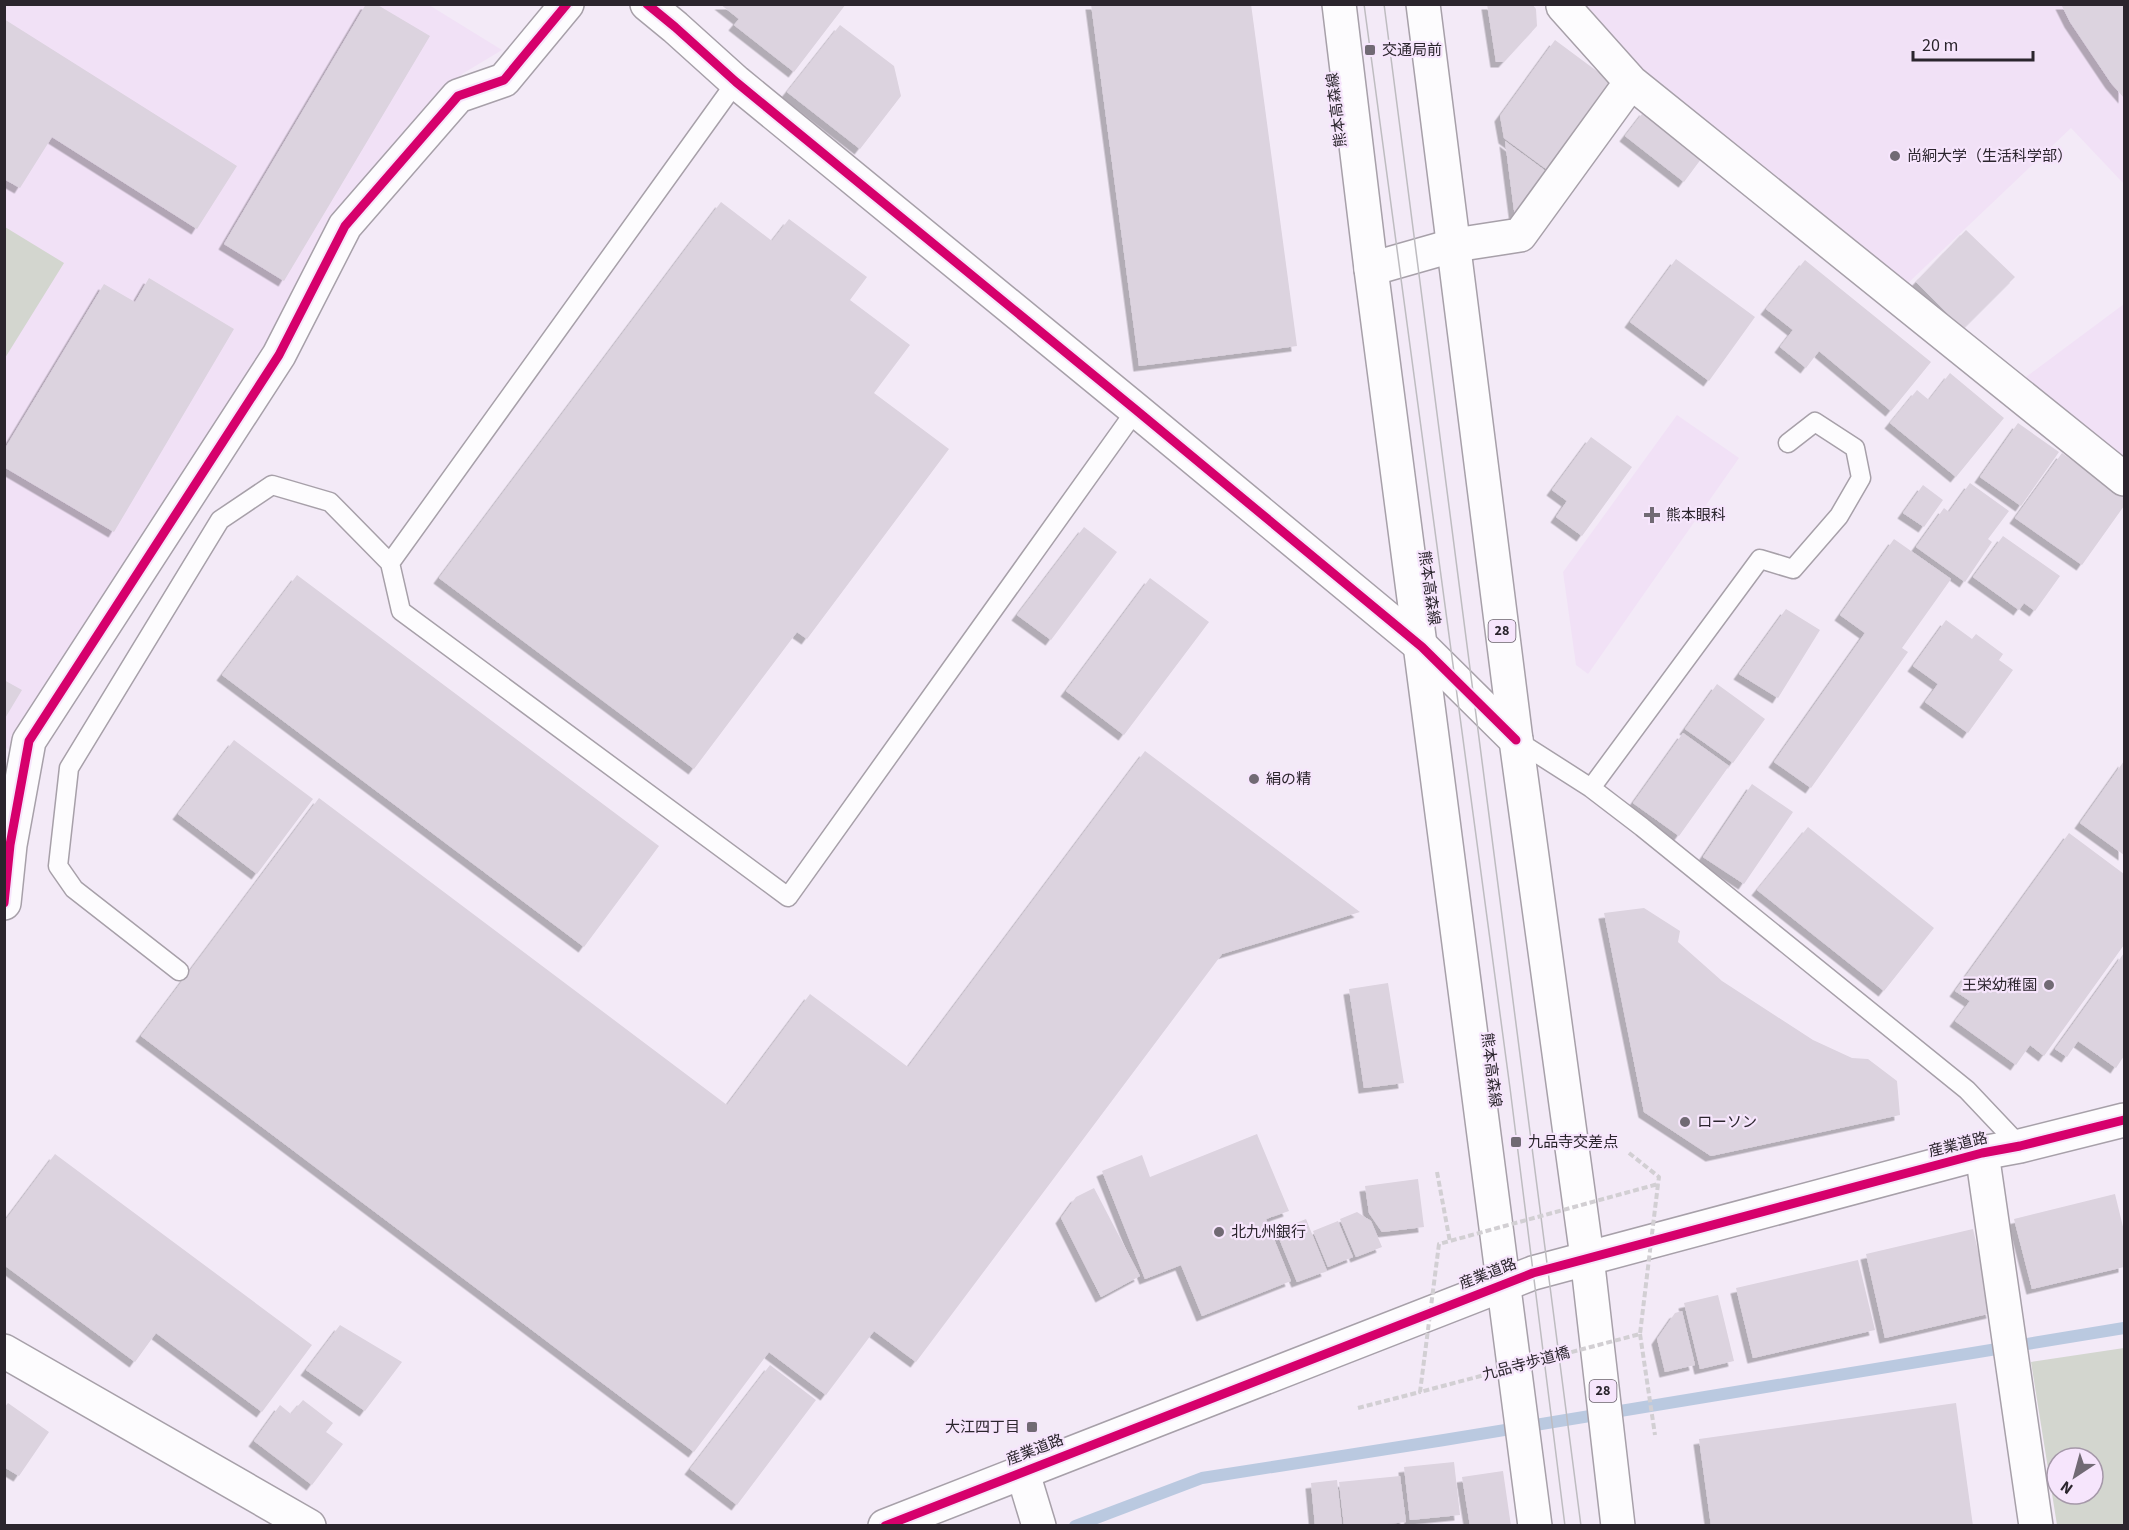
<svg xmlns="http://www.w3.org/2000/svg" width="2129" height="1530" viewBox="0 0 2129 1530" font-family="'Source Sans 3','Noto Sans JP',sans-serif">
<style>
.built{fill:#f1e1f6}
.green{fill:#d3d6cf;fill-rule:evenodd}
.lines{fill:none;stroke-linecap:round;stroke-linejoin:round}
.stream{stroke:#bac9e0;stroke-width:12}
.building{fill:#dcd3df;filter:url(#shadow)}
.lane-casing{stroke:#a7a0a9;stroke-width:21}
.street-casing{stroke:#a7a0a9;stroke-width:36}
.secondary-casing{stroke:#a7a0a9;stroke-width:36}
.primary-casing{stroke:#a7a0a9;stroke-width:36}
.path{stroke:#d2cfd3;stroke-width:4;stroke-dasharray:6 3;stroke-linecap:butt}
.lane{stroke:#fdfcfe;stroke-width:18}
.street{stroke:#fdfcfe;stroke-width:33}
.secondary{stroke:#fdfcfe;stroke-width:33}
.primary{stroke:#fdfcfe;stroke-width:33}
.tram{stroke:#bebcc0;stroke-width:1.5}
.path-bridge{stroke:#d2cfd3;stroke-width:4;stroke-dasharray:6 3;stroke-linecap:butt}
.cycleway-casing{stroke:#f6e5fc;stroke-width:13}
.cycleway{stroke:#d6006c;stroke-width:9}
.poi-dot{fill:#716a74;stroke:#f6e5fc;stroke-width:2}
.labels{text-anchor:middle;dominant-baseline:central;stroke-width:4.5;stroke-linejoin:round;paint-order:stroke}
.shield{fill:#f6e5fc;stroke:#685f6b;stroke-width:1.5}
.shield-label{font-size:14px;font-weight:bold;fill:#2b252d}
.poi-label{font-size:15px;fill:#2b252d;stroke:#f6e5fc;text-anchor:start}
.street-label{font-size:15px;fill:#2b252d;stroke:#f6e5fc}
</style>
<defs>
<filter id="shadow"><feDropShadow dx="-5.5" dy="5.5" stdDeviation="0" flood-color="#0004"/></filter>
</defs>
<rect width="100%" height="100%" fill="#f3eaf7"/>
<path class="built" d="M1588 4 2124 5V184L2071 128 1906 285 1577 17Z
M5 5H429L502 50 462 74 297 282 259 358 12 752 5 747Z
M2124 304V465L2022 380Z
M1677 415 1739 458 1588 674 1576 665 1563 572Z"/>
<path class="green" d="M5 227 64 263 5 358Z
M2124 1348V1525H2057L2031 1362ZM2057 1458H2093V1494H2057Z"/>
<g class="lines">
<path class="stream" d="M1075 1526 1202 1478 1444 1440 2124 1328"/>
</g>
<path class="building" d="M366 4H376L430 36 284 281 224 244Z
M720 4H846L794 72 734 25 739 19Z
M1091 4H1251L1297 346 1139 366Z
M1487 4H1532L1536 9 1537 26 1504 62H1496Z
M2061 4H2124V98L2111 83 2070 22Z
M4 19 237 166 197 229 52 137 20 188 4 179Z
M840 25 894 66 901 96 860 149 787 92Z
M1555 40 1613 83 1549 171 1504 138 1500 116Z
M1645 110 1704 155 1684 182 1625 136Z
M1505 141 1547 172 1515 218Z
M721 202 772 241 789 219 867 277 850 300 910 345 874 393 949 449 807 639 797 632 694 769 439 578Z
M1966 230 2015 277 1963 329 1916 282Z
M1676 259 1755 317 1709 381 1630 322Z
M1805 260 1931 362 1891 411 1819 351 1806 368 1780 347 1793 330 1766 309Z
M149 278 234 329 114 532 4 467V450L104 284 135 302Z
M1950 373 2004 418 1956 477 1890 423 1917 390 1929 400Z
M2018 423 2059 452 2021 506 1980 477Z
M1591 437 1632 467 1582 536 1556 517 1567 501 1552 490Z
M2062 453 2124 498V506L2082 565 2015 518Z
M1970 483 2009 511 1988 539 1992 542 1965 582 1916 547 1944 508 1949 512Z
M1923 485 1943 500 1924 527 1903 513Z
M1084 527 1117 552 1051 640 1017 615Z
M2003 536 2060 576 2035 611 2024 603 2019 610 1973 577Z
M1894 539 1951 579 1902 648 1908 652 1811 788 1774 762 1865 633 1840 615Z
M297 575 659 846 584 947 222 675Z
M1150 578 1209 622 1124 735 1066 691Z
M1786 609 1820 630 1778 698 1739 674Z
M1946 620 1972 639 1976 634 2003 654 1999 660 2013 670 1968 733 1925 702 1938 684 1913 666Z
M4 680 22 690 4 720Z
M1717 684 1765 719 1733 763 1685 729Z
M1683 733 1729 766 1679 836 1633 803Z
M234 740 313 799 257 874 178 814Z
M1145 751 1360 912 1222 954 916 1362 874 1331 826 1395 769 1352 694 1452 141 1036 319 798 727 1105 810 994 908 1067Z
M2124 761V855L2080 823Z
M1752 784 1793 812 1744 884 1703 857Z
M1808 827 1934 928 1884 991 1757 890Z
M2069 833 2124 874V945L2044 1056 2030 1045 2016 1065 1955 1021 1970 1001 1955 991Z
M1644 908 1680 931 1678 942 1722 981 1813 1040 1852 1058 1868 1059 1897 1081 1900 1115 1711 1156 1644 1112 1604 913Z
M2124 953V1056L2116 1068 2078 1041 2067 1057 2055 1049Z
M1388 983 1404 1083 1364 1088 1349 989Z
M1257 1134 1289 1211 1266 1219 1291 1281 1202 1316 1181 1265 1145 1279 1102 1171 1142 1155 1150 1177Z
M55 1154 312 1345 262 1412 156 1333 135 1362 4 1265V1222Z
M1418 1179 1424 1227 1382 1232 1369 1213 1365 1186Z
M1094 1188 1140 1276 1101 1297 1061 1218 1076 1197Z
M2115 1194 2124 1231V1267L2032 1289 2014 1219Z
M1357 1212 1371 1221 1382 1247 1356 1257 1340 1219Z
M1306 1219 1327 1271 1297 1282 1276 1231Z
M1338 1221 1353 1257 1328 1267 1313 1231Z
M1973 1229 1992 1313 1885 1338 1866 1254Z
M1858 1260 1875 1330 1753 1358 1736 1288Z
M1718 1295 1734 1361 1700 1369 1684 1303Z
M1682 1311 1695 1365 1665 1372 1657 1339 1675 1313Z
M340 1325 402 1362 365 1411 306 1370Z
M770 1365 816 1400 737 1505 690 1469Z
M303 1400 333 1423 326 1432 343 1444 312 1485 254 1441 280 1405 291 1414Z
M8 1403 49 1432 19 1476 4 1467V1408Z
M1956 1403 1973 1526H1711L1699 1439Z
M1454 1462 1460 1515 1410 1520 1404 1467Z
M1503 1471 1511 1526H1470L1462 1477Z
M1400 1476 1406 1522 1369 1526H1344L1339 1482Z
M1337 1480 1342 1526H1315L1311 1483Z"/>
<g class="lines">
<g class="lane-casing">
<path id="lane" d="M736 82 390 563 401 611 788 897 1136 410
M1516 740 1591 788 1642 827 1967 1090 2020 1146
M1591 788 1760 559 1793 569 1839 516 1861 478 1855 448 1815 422 1788 443
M179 971 74 889 58 866 69 768 220 520 272 485 330 502 390 563"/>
</g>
<g class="street-casing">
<path id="street" d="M647 4 675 27 736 82 1136 410 1422 647 1516 740
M1564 4 1563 6 1631 82 2124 479
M1371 269 1455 245 1520 235 1631 82
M4 903 10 845 29 741 279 355 345 226 458 96 504 80 567 4
M1982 1153 2036 1526
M4 1351 309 1526
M1022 1470 1039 1526"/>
</g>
<g class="secondary-casing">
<path id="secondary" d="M885 1526 1533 1273 1982 1153 2020 1146 2124 1120"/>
</g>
<g class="primary-casing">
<path id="primary" d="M1339 4 1371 269 1535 1526
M1423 4 1516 740 1587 1257 1618 1526"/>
</g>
<path class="path" d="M1629 1153 1659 1177 1658 1184
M1437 1172 1450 1242
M1640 1334 1655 1435
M1358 1408 1420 1392"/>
<use href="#lane" class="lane"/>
<use href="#street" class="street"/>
<use href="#secondary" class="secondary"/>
<use href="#primary" class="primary"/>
<path class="tram" d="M1364 4 1510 1088 1565 1526
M1384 4 1581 1526"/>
<path class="path-bridge" d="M1658 1184 1640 1334 1420 1392 1439 1244Z"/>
<g class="cycleway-casing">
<path id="cycleway" d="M647 4 675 27 736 82 1136 410 1422 647 1516 740
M4 903 10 845 29 741 279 355 345 226 458 96 504 80 567 4
M885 1526 1533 1273 1982 1153 2020 1146 2124 1120"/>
</g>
<use href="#cycleway" class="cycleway"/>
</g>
<g class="poi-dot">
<rect x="1364" y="44" width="12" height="12" rx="3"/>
<circle cx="1895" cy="156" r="6"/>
<path d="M1649 506h6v6h6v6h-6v6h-6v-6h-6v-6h6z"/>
<circle cx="1254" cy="779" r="6"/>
<circle cx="2049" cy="985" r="6"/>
<circle cx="1685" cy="1122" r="6"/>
<rect x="1510" y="1136" width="12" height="12" rx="3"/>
<circle cx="1219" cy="1232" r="6"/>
<rect x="1026" y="1421" width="12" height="12" rx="3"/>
</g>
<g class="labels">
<g class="shield">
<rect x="1488.5" y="620" width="27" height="22" rx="4.5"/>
<rect x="1589.5" y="1380" width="27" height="22" rx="4.5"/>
</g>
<g class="shield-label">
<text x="1502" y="631">28</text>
<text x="1603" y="1391">28</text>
</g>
<g class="poi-label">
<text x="1382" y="50">交通局前</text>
<text x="1907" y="156">尚絅大学（生活科学部）</text>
<text x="1666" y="515">熊本眼科</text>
<text x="1266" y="779">絹の精</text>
<text x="2037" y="985" text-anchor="end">王栄幼稚園</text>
<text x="1697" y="1122">ローソン</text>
<text x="1528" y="1142">九品寺交差点</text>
<text x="1231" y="1232">北九州銀行</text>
<text x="1020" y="1427" text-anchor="end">大江四丁目</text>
</g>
<g class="street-label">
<text transform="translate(1337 110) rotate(-97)">熊本高森線</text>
<text transform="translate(1429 588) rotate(82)">熊本高森線</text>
<text transform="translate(1491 1070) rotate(83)">熊本高森線</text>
<text transform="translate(1958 1145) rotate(-14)">産業道路</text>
<text transform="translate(1488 1274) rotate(-21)">産業道路</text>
<text transform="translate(1526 1364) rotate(-15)">九品寺歩道橋</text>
<text transform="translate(1035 1450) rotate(-21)">産業道路</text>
</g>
</g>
<rect width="2129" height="1530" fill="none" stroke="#2b252d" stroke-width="12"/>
<g transform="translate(2075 1476) rotate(216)"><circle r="28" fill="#f6e5fc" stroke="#a598a9" stroke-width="1.5"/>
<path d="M0-4.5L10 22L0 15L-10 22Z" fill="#716a74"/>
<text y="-9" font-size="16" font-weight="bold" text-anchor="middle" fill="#2b252d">N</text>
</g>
<path d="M1913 51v9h120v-9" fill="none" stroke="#2b252d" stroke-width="3"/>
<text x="1922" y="51" font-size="18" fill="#2b252d" stroke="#f6e5fc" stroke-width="4.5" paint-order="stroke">20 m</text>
</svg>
